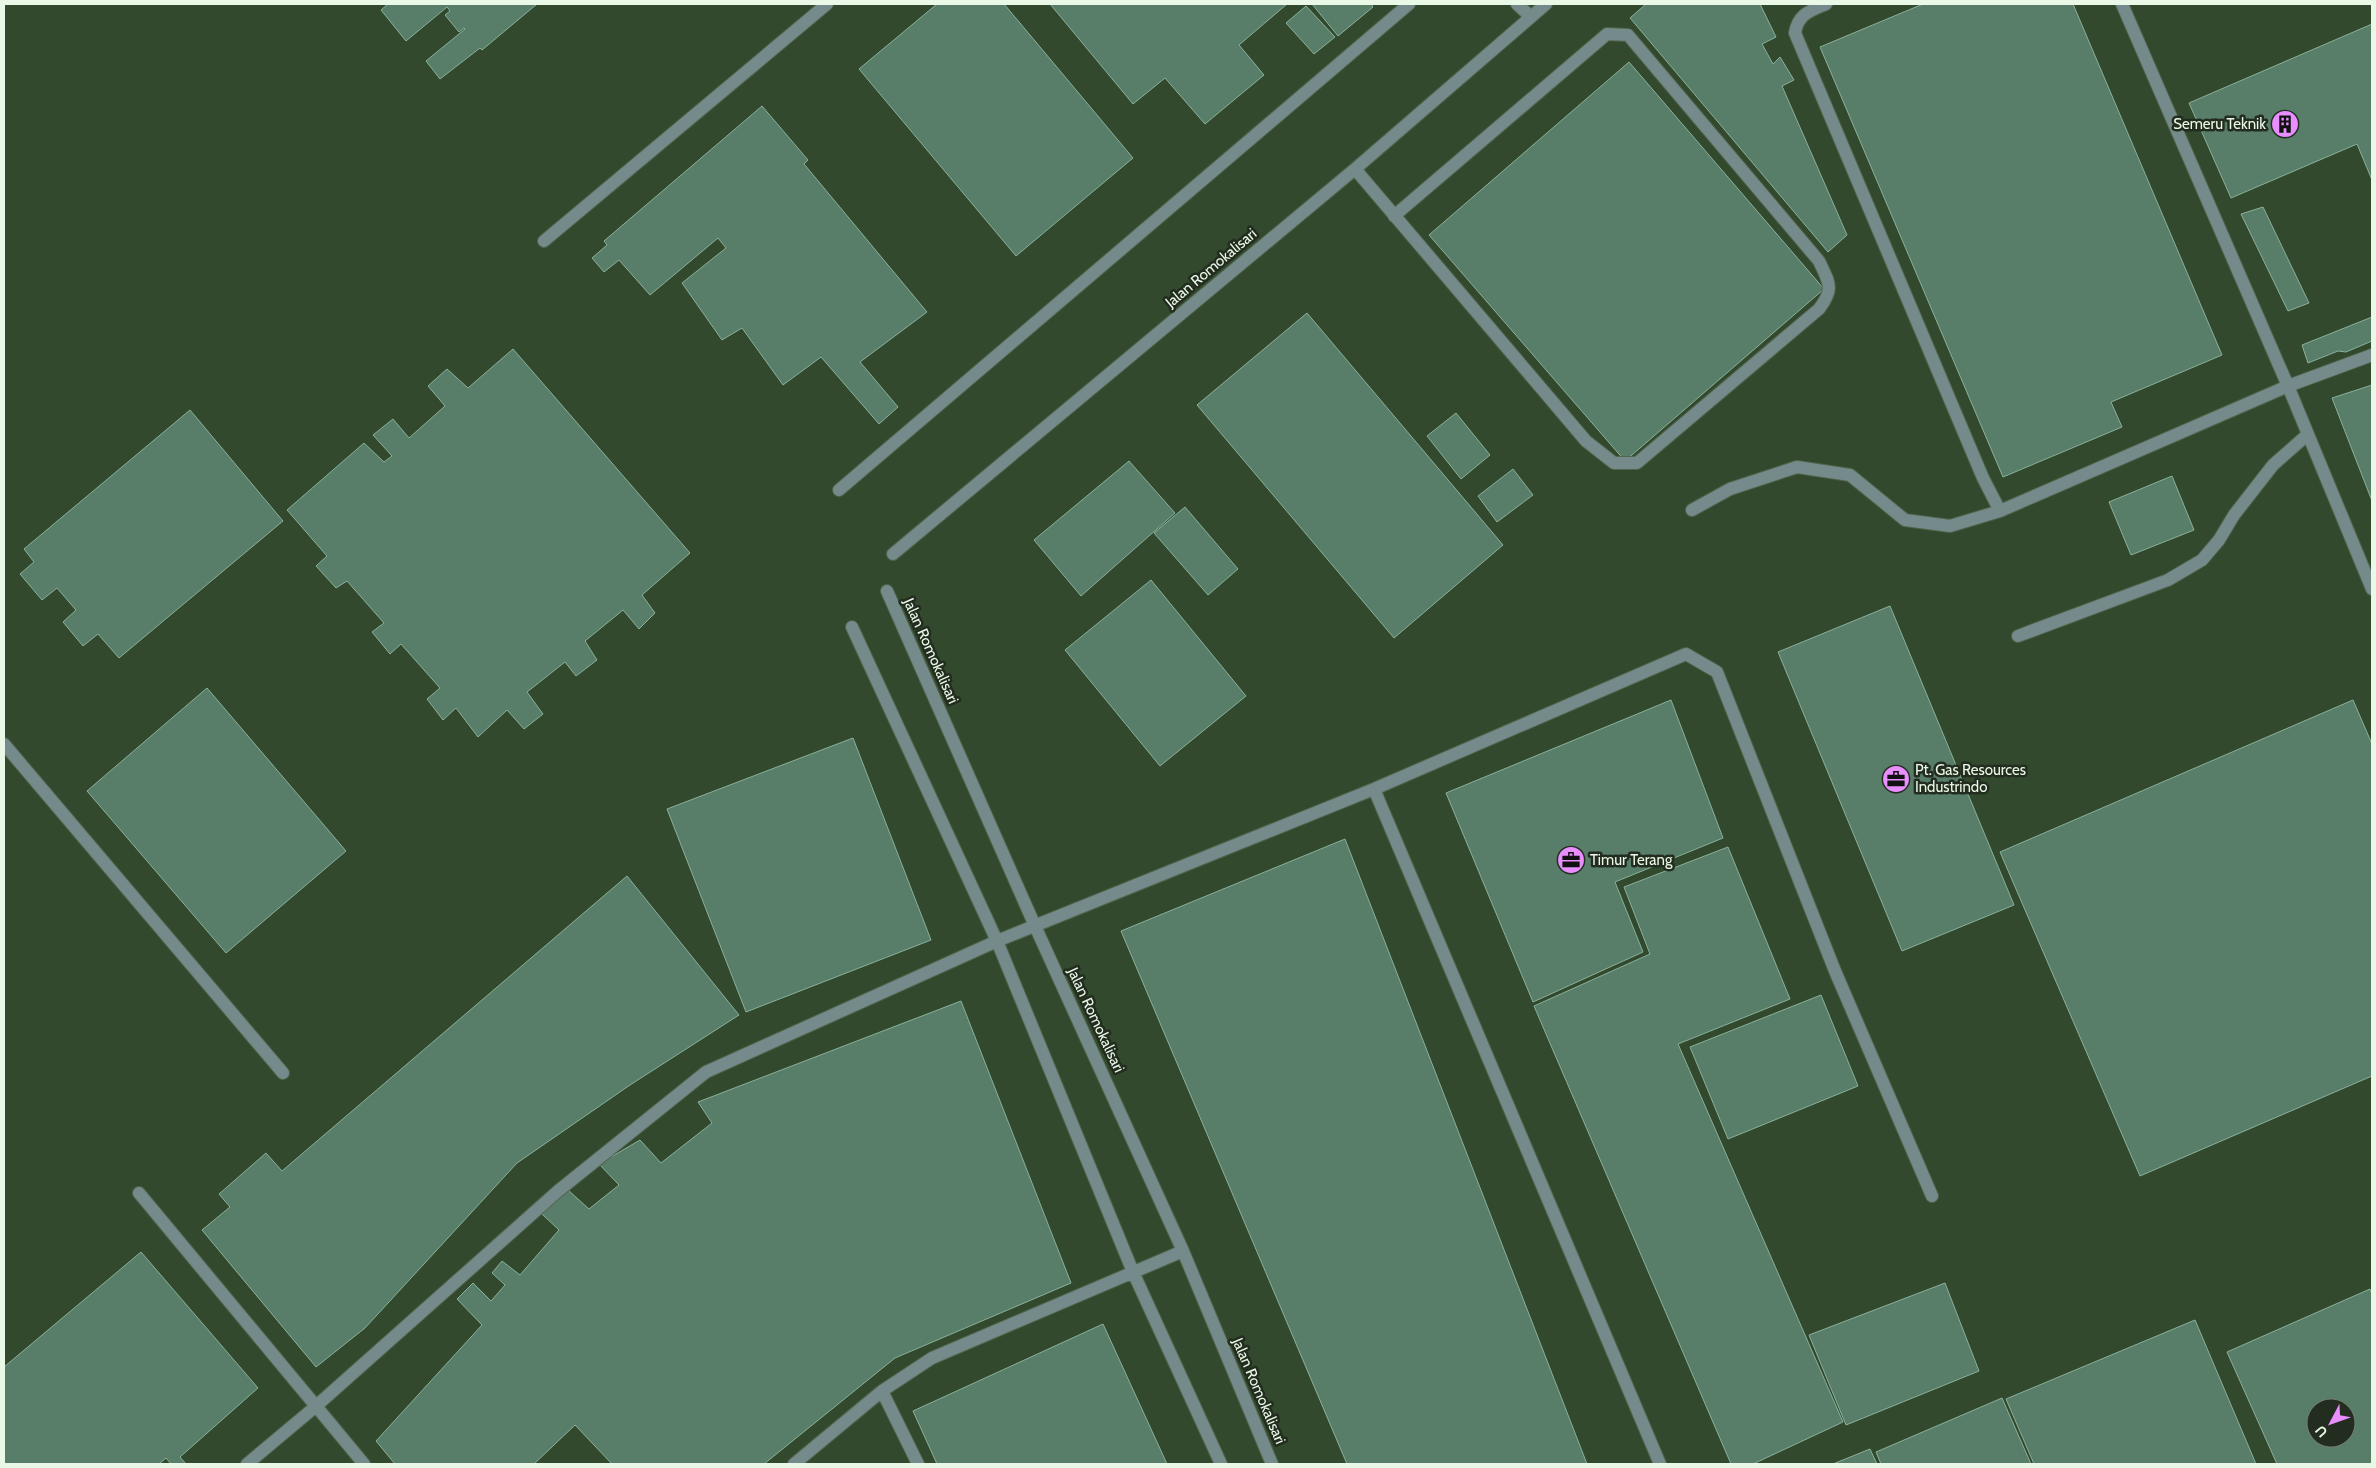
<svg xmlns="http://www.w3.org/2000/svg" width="2376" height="1468" viewBox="0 0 2376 1468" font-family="Cabin,sans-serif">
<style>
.building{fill:#587e69;stroke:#8ab19b;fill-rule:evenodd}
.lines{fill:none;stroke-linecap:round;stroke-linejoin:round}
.minor-casing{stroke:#50654b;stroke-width:14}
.minor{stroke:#758a8b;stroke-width:12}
.labels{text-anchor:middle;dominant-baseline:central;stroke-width:5;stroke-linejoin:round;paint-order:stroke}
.poi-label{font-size:15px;fill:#eaf8e7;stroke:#222c1f;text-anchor:start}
.street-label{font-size:15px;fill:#eaf8e7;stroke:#222c1f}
</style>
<rect width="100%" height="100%" fill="#33492d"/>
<path class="building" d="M388 4H537L482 50 480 48 440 79 426 61 465 29 464 28 459 32 445 15 450 11 447 7 406 41 381 10Z
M937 4H1004L1133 158 1016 256 859 69Z
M1050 4H1287L1239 45 1264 75 1205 124 1165 78 1133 104Z
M1312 4H1371L1373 7 1338 36Z
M1646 4H1760L1776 37 1762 44 1773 64 1780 57 1794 80 1782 86 1847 235 1828 252 1630 18Z
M1923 4H2073L2222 355 2111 402 2122 427 2003 477 1820 47Z
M1306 6 1335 37 1314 54 1286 23Z
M2372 24V180L2357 144 2231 198 2189 103Z
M1629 62 1824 289 1625 461 1429 235Z
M762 106 808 160 804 164 927 312 860 362 898 407 879 424 821 357 783 385 742 328 722 340 682 283 726 248 718 238 650 295 619 260 604 272 592 258 607 245 604 241Z
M2263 207 2309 303 2288 311 2241 214Z
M1307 313 1503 545 1394 638 1197 405Z
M2372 317V341L2346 352 2338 351 2308 363 2302 345Z
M513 349 690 553 642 595 655 613 639 629 623 610 585 641 597 660 576 676 565 662 527 692 543 714 524 729 507 710 478 737 456 708 443 720 427 699 440 688 401 644 390 654 372 632 384 623 347 581 336 588 316 566 327 556 287 510 364 443 384 462 392 456 373 435 393 419 409 438 445 406 428 386 447 369 468 388Z
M2372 385V501L2332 398Z
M190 410 283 521 119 658 98 634 83 646 63 622 76 610 57 588 42 600 20 574 34 562 24 549Z
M1456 413 1490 455 1461 479 1427 436Z
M1129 461 1175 513 1081 596 1034 540Z
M1513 469 1533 495 1497 522 1478 496Z
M2172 476 2194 530 2131 555 2109 502Z
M1185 507 1238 569 1208 595 1154 533Z
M1151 580 1246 696 1160 766 1065 650Z
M1890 606 2014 905 1902 951 1778 652Z
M207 688 346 851 226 953 87 791Z
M1671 700 1723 838 1615 882 1643 952 1533 1002 1446 793Z
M2353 700 2372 744V1076L2140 1176 2000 852Z
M853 738 931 940 746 1012 667 809Z
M1345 839 1587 1464H1347L1121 931Z
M1728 847 1790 999 1678 1044 1843 1422 1753 1464H1731L1534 1006 1650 954 1624 887Z
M627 876 739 1015 630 1085 517 1163 365 1328 316 1367 202 1230 230 1207 219 1194 266 1153 282 1171Z
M1821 995 1858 1086 1728 1139 1690 1047Z
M961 1001 1071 1283 895 1358 764 1464H612L575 1425 534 1464H395L376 1441 482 1325 457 1299 473 1283 491 1301 505 1285 492 1273 502 1261 520 1275 559 1230 542 1214 568 1190 589 1209 619 1185 599 1164 640 1140 661 1163 712 1123 698 1102Z
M141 1252 258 1388 180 1457 186 1464H171L166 1458 159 1464H4V1367Z
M1945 1283 1979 1371 1846 1425 1809 1335Z
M2370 1289 2372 1294V1464H2277L2227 1352ZM2316 1408H2346V1438H2316Z
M2195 1320 2256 1464H2034L2006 1399Z
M1103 1324 1167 1464H937L913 1411Z
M2002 1398 2031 1464H1881L1876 1452Z
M1870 1449 1877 1464H1833Z"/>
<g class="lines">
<g class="minor-casing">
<path id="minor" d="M1517 4 1531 17
M1826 4C1810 11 1798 14 1795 33L1983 478 2000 511
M2122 4 2288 386 2372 589
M1355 169 1586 441 1614 463H1637L1819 309C1835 288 1829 283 1819 261L1628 35 1607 34 1394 216
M544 241 827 4
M839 490 1409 4
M1692 510 1730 489 1797 467 1850 475 1905 520 1950 526 2000 511 2288 386 2372 355
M893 554 1355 169 1546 4
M887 591 1035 926 1183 1251 1272 1464
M852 627 997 941 1133 1272 1221 1464
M2018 636 2168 580 2202 560 2219 540 2234 515 2273 465 2307 435
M4 744 283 1073
M1374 789 1660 1464
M139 1193 364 1464
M882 1391 918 1464
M247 1464 315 1407 558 1191 706 1072 997 941 1374 789 1686 654 1717 672 1835 971 1932 1196
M794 1464 882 1391 932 1358 1183 1251"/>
</g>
<use href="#minor" class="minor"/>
</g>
<defs>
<g id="building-disc" transform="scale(1.4375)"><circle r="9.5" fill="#e88eff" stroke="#222c1f"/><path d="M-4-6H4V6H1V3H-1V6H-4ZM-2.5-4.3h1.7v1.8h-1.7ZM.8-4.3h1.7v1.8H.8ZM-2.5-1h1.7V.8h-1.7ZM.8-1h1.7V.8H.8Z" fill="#111"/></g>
<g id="office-disc" transform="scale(1.4375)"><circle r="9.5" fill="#e88eff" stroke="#222c1f"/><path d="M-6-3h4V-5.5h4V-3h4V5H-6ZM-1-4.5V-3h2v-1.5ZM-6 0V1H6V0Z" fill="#111"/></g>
</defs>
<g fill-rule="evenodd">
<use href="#building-disc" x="2285" y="124"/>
<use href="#office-disc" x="1896" y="779"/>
<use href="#office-disc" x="1571" y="860"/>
</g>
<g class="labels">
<g class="poi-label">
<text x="2266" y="124" text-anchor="end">Semeru Teknik</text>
<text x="1915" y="770">Pt. Gas Resources<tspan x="1915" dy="17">Industrindo</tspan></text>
<text x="1590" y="860">Timur Terang</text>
</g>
<g class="street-label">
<text transform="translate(1211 268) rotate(-40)">Jalan Romokalisari</text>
<text transform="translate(931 651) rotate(66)">Jalan Romokalisari</text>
<text transform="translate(1096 1020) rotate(65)">Jalan Romokalisari</text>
<text transform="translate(1259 1391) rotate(67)">Jalan Romokalisari</text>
</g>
</g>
<rect width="2376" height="1468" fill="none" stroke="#eaf8e7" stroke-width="10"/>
<g transform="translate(2331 1423) rotate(229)"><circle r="24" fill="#222c1f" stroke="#727e6f"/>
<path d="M0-4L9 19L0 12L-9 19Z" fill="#e88eff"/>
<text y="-8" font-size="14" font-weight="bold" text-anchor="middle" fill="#eaf8e7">U</text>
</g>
</svg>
